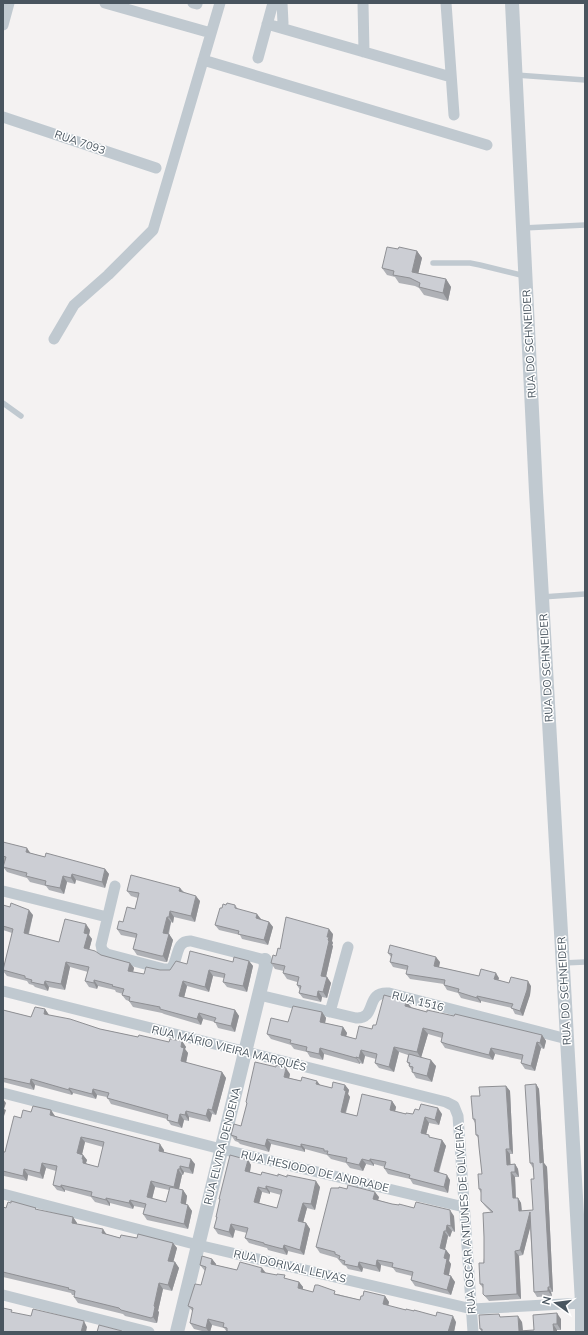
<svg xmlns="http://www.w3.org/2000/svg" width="588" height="1335" viewBox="0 0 588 1335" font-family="Mulish,sans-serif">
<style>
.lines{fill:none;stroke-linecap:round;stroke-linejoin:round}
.service{stroke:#c0c9d0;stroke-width:5.5}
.minor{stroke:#c0c9d0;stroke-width:11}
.tertiary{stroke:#c0c9d0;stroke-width:14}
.wall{fill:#afb1b6;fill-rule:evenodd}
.shaded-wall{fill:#8f9094}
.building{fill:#ccced4;stroke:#8f9094;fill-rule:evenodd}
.labels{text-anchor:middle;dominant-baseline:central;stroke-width:3;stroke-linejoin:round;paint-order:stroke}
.street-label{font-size:11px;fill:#49555f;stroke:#fff}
</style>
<rect width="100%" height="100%" fill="#f4f2f2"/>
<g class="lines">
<path class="service" d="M516 75 585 80
M523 228 585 225
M433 263H470L480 265 525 276
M3 403 21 416
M542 597 585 594
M563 963 585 962"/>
<path class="minor" d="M105 3 211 33
M193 3 197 4
M363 3 364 52
M446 3 454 115
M267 24 451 77
M3 25 9 3
M282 28 283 23 282 3
M258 58 273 3
M203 60 487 145
M3 117 156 168
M54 339 74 305 108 275 153 230 220 3
M115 886 101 945 102 950 107 954 164 969H171C179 959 175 940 191 941L265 960
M3 891 107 917
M3 991 446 1102 454 1106 458 1116 473 1332
M259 995 356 1018C378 1019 364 991 389 993L567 1039
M330 1012 348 947
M3 1093 221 1149 464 1207
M3 1194 198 1245 472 1309 582 1303
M3 1295 149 1332"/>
<path class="tertiary" d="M512 3 536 492 582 1303V1332
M177 1332 266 966 265 960"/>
</g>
<path class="wall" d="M398 249 417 251 422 258 418 273 446 279 451 287 448 301 424 295 419 288 415 286 399 283 395 277 387 275 382 268Z
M3 842 30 853 45 857 105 869 109 874 105 888 76 880 75 884 67 882 64 894 49 890 46 886 30 882 27 878 7 872 3 867 5 861H3Z
M180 888 184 892 200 901 195 922 174 917 173 923 171 922 169 934 173 940 167 962H165L137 955 133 949 136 938 121 935 117 929 135 909 138 898 131 896 127 891Z
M3 905 33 915 29 934 59 942 90 930 89 935 92 939 89 950 101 955 130 963 134 968 133 972 144 974 160 970H170L187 964 249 961 253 966 247 992 227 987 223 982 224 978 213 976 209 992 187 986 184 997 235 1010 239 1016 235 1032 218 1028 215 1022 203 1019 201 1025 164 1014 162 1013 133 1007 129 1001 126 1000 122 995 123 994 116 992 115 990 98 986 97 989 89 987 85 981 88 972 70 967 65 990 49 987 48 991 35 987 33 985 29 984 27 981 7 976 3 971 12 933 3 930Z
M226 905H235L238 909 261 919 269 922 273 927 268 945 242 939 240 935 219 930 215 925 222 908Z
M333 934 332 941 333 943 332 945 333 946 326 977H327L331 983 327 998 322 997 321 1002 303 998 299 993 300 990 297 985V982L287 979 283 973 284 971 275 969 271 963 280 949Z
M388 953 440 962 439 967 479 976 499 978 498 980 509 983 531 986 530 995 523 1016 515 1014 512 1008 481 1001V1003L461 998 458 993 447 990 444 985V984L410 979 406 974 407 970 393 967 390 962 391 957Z
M410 1007 427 1012 454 1016 542 1035 546 1041 544 1049 541 1048 535 1071 525 1069 521 1063 522 1060 495 1054 493 1060 445 1048 441 1042 442 1038 428 1034 421 1057 436 1066 432 1082 416 1078 409 1066V1065L407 1062 408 1055 399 1052 394 1072 379 1068 375 1063 376 1059 365 1056 363 1064 360 1063V1064L324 1054 323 1060 310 1057 307 1052 294 1049 291 1045 271 1039 267 1034 288 1022 322 1012 326 1018 325 1023 343 1027 347 1033 346 1036 356 1039 372 1029 376 1025 411 1007Z
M45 1009 49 1015 100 1029 138 1037 169 1042 182 1041 186 1047 185 1049 188 1053 186 1063 222 1072 226 1078 216 1115 212 1114 210 1122 189 1117V1121L184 1120 182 1128 171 1125 167 1119 111 1104 107 1097 97 1095 96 1099 73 1093 72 1095 35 1085 34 1090 3 1082V1010L31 1017Z
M290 1074 289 1078 332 1088 345 1085 349 1090 348 1094 350 1097 346 1113 357 1116 392 1101 396 1107 395 1111 406 1114H413L419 1110 442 1114 439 1125 429 1123 426 1134 431 1138 442 1140 446 1146 439 1173 450 1180 448 1193 413 1184 410 1179 388 1174 384 1168 385 1167 374 1164V1166L366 1164 363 1171 350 1168 346 1163 331 1159 327 1155 305 1149V1152L271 1144 269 1152 240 1144 238 1142 235 1141 231 1135 241 1126 247 1104 246 1102Z
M536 1084 539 1089 544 1163 547 1167 553 1292H551L552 1296 537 1297 534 1292 530 1227 523 1255 519 1256 521 1299 489 1301 483 1294V1288L480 1284 491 1212 485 1206 481 1201V1193L479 1189 482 1174 479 1139 476 1135 475 1123 473 1119 480 1096 506 1086 510 1091 513 1154H510V1164H515L518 1169 519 1177H515L516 1198H518L521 1203 522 1211 533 1210 534 1179 533 1168 530 1163Z
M31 1112 55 1116 164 1150V1152L195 1164 193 1174 184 1172 183 1175H182L179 1189 183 1190 187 1196 186 1204 192 1211 188 1229 147 1220 143 1214 144 1208 134 1206 133 1209 110 1203V1206L95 1202 91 1197 65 1190V1192L57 1190 53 1185 56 1171 46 1168 43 1179 28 1175 27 1181 4 1176 3 1180V1152H5L21 1118ZM85 1142 103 1147 98 1167 87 1164 86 1163 87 1160 83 1155 82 1154ZM155 1187 169 1190 166 1202 152 1199Z
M248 1160 251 1165 250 1172 261 1175 320 1187 315 1210 307 1208 303 1222 306 1223 310 1229 304 1255 288 1251 287 1255 268 1250 267 1248 249 1243 245 1238 247 1233 235 1230 233 1238 218 1234 214 1228 217 1218 216 1217 220 1200 219 1199ZM262 1192 270 1194V1192L281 1195 277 1208 259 1203Z
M347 1189 379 1197 378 1200 392 1204 414 1208 454 1216 455 1232 452 1231 450 1237 448 1236 445 1249 446 1250 450 1255 449 1261 451 1264 449 1275 455 1282 451 1295 415 1286 411 1280 412 1276 396 1272 393 1268 381 1265 380 1272 363 1268 362 1272 348 1269 346 1266 343 1265 337 1258 320 1253 316 1247Z
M3 1207 6 1208 36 1210 73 1217 77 1223V1224L106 1234 120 1238H137L173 1243 177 1248 173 1262H175L179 1268 172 1291 163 1289 158 1311 159 1312 157 1323H155L125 1316 123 1314 78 1303 74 1297V1295H72L71 1293 3 1277Z
M212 1259 216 1264V1265L237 1270 266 1273 299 1282 303 1287V1290L313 1292 337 1294 360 1300 363 1296H385L389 1302 388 1306 456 1322 454 1332H227L224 1328 212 1325 210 1332H206L194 1329 190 1323 193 1312 188 1306 201 1285 205 1271 200 1265Z
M502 1317 522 1322 523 1331 534 1330 561 1319V1330H557V1332H482L480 1329Z"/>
<path class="shaded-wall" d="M417 251 422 258 417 279 412 272Z
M446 279 451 287 448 301 443 293Z
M27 848 31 854 26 852Z
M105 869 109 874 105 888 102 882Z
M72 874 76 880 75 884 71 878Z
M63 876 67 882 64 894 60 888Z
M180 888 184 894 179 891Z
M196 896 200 901 195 922 191 916Z
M29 910 33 915 27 939 24 933Z
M170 911 174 917 173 923 169 917Z
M257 914 261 919 260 923 256 918Z
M167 917 171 922 167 938 163 933Z
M269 922 273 927 268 945 264 940Z
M86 924 90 930 89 935 92 939 88 954 84 948V933Z
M329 929 333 934 332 941 333 943 332 945 333 946 325 981 321 976 328 940 327 937Z
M169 934 173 940 167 962 163 956Z
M436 957 440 962 438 971 434 966Z
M249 961 253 966 247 992 243 986Z
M66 962 70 967 65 990 61 984Z
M130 963 134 968 132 976 128 971Z
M209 970 213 976 209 992 205 987Z
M496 973 499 978 497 984 494 979Z
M327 977 331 983 327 998 323 992Z
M94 980 98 986 97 989 94 983Z
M45 981 49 987 48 991 44 985Z
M183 981 187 986 183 1002 179 996Z
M528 981 531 986 530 995 523 1016 520 1011Z
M318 991 322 997 321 1002 317 997Z
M477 996 481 1001V1003L477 998Z
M406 1001 411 1007 409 1012 405 1006Z
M45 1009 49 1015 44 1014Z
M235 1010 239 1016 235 1032 231 1026Z
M322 1012 326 1018 324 1028 320 1022Z
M199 1013 203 1019 201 1025 197 1019Z
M343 1027 347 1033 345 1041 341 1035Z
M423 1028 428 1034 421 1058 417 1052Z
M542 1035 546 1041 544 1049 540 1043Z
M182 1041 186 1047 185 1049 188 1053 185 1067 181 1061V1047Z
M537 1042 541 1048 535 1071 531 1066Z
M394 1047 399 1052 394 1072 389 1067Z
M320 1048 324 1054 323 1060 319 1054Z
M491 1048 495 1054 493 1060 489 1055Z
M361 1050 365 1056 363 1064 359 1058Z
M356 1057 360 1063V1064L356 1058Z
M431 1060 436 1066 432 1082 427 1076Z
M286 1068 290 1074 288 1083 284 1077Z
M222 1072 226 1078 216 1115 212 1110Z
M31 1079 35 1085 34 1090 30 1084Z
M317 1081 321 1086 316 1084Z
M536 1084 539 1089 544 1163 547 1167 553 1292 550 1287 540 1163Z
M345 1085 349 1090 348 1094 350 1097 344 1117 341 1112Z
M506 1086 510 1091 513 1154 510 1149Z
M69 1088 73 1093 72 1095 69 1090Z
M93 1089 97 1095 96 1099 92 1094Z
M3 1099 6 1103 4 1109 6 1110 3 1119Z
M392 1101 396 1107 394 1116 390 1110Z
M438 1108 442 1114 439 1125 435 1120Z
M208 1109 212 1114 210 1122 206 1116Z
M51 1110 55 1116 53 1121 50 1115Z
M186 1111 189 1117V1121L185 1115Z
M180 1114 184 1120 182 1128 178 1123Z
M425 1117 429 1123 425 1139 421 1133Z
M81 1137 85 1142 81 1159 77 1153Z
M267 1139 271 1144 269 1152 265 1146Z
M442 1140 446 1146 437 1177 434 1171Z
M160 1144 164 1150 162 1157 159 1151Z
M301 1144 305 1149V1152L301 1147Z
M506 1149 510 1154 511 1170 507 1165Z
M83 1155 87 1160 86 1163 87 1165 83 1163 82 1159Z
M191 1159 195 1164 193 1174 189 1168Z
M362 1159 366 1164 363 1171 359 1165Z
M370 1159 374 1164V1166L370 1161Z
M248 1160 251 1165 249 1177 245 1171Z
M42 1163 46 1168 43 1179 40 1173Z
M515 1164 518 1169 519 1177 515 1172Z
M180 1166 184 1172 183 1175 180 1169Z
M24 1169 28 1175 27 1181 23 1176Z
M178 1169 182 1175 178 1193 174 1187Z
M511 1172 515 1177 516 1203 513 1198Z
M447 1175 450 1180 448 1193 444 1187Z
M151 1181 155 1187 151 1203 147 1197Z
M316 1181 320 1187 315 1210 311 1204Z
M61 1185 65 1190V1192L61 1187Z
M266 1186 270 1192V1194L266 1189Z
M258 1187 262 1192 258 1208 254 1202Z
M183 1190 187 1196 185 1209 181 1203Z
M375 1192 379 1197 377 1204 373 1199Z
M106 1198 110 1203V1206L106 1200Z
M518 1198 521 1203 522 1216 519 1211Z
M130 1200 134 1206 133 1209 129 1203Z
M303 1203 307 1208 302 1227 298 1221Z
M188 1205 192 1211 188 1229 184 1224Z
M450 1210 454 1216 455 1232 451 1226Z
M530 1212 533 1217 523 1255 520 1250Z
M73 1217 77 1223 76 1229 72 1223Z
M306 1223 310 1229 304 1255 300 1250Z
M231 1224 235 1230 233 1238 229 1232Z
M447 1225 452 1231 450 1237 446 1231Z
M103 1229 107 1235 102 1233Z
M444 1231 448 1236 444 1254 440 1248Z
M173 1243 177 1248 172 1267 168 1261Z
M284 1245 288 1251 287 1255 283 1249Z
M446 1250 450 1255 449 1261 451 1264 448 1279 444 1274V1258Z
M515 1251 519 1256 521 1299 517 1294Z
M212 1259 216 1264 215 1269 211 1264Z
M377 1260 381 1265 380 1272 376 1266Z
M175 1262 179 1268 172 1291 168 1285Z
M359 1262 363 1268 362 1272 358 1267Z
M262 1268 266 1273 261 1272Z
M451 1276 455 1282 451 1295 447 1290Z
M299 1282 303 1287 302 1294 298 1288Z
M159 1283 163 1289 158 1311 159 1312 157 1323 153 1317 154 1306Z
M548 1287 551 1292 552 1296 548 1291Z
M385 1296 389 1302 387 1310 383 1304Z
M557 1313 561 1319V1330L557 1324Z
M453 1316 456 1322 454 1332H448Z
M518 1316 522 1322 523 1332 519 1331Z
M208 1319 212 1325 210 1332H209L206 1328Z
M84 1321 87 1327 86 1332H81Z
M553 1324 557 1330V1332H554Z"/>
<path class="building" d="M387 247 398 249 399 247 417 251 412 272 446 279 443 293 419 287 420 283 410 278 393 275 394 271 382 268Z
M3 842 27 848 26 852 45 857 46 853 105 869 102 882 72 874 71 878 63 876 60 888 45 885 46 881 26 876 27 873 3 867 6 857 3 856Z
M131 875 180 888 179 891 196 896 191 916 170 911 169 917H167L163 933 169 934 163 956H161L133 949 137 934 117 929 119 921 123 922 127 907 135 909 139 893 127 891Z
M11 903 29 910 24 933 59 942 65 919 86 924 84 933 88 934 84 948 95 951 101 955 130 963 128 971 144 974 146 967 160 970H170L176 961 187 964 190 951 233 962 234 957 249 961 243 986 223 982 225 974 209 970 205 987 183 981 179 996 235 1010 231 1026 214 1022 216 1018 199 1013 197 1019 160 1009V1007L129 1001 130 997 122 995 124 989 112 986 113 985 94 980V983L85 981 89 967 66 962 61 984 45 981 44 985 31 982 32 980 25 978V976L3 970 13 929 3 926V905L10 907Z
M227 903 235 905V908L257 914 256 918 269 922 264 940 238 934 239 931 215 925 220 908H222L223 904 226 905Z
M286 917 329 929 327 937H329L328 940 329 941 321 976 327 977 323 992 318 991 317 997 299 993 301 986 297 985 299 977 283 973 285 966 271 963 273 955 276 956 278 948 280 949Z
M390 945 436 957 434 966 479 976 481 969 496 973 494 979 509 983 511 977 528 981 527 990 520 1011 511 1008 513 1004 477 996V998L458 992 459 989 444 985 445 980 406 974 408 966 390 962 392 954 388 953Z
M384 995 406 1001 405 1006 427 1012V1010L454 1016 455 1014 542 1035 540 1043 537 1042 531 1066 521 1063 523 1055 491 1048 489 1055 447 1044 441 1042 443 1033 423 1028 417 1052 394 1047 389 1067 375 1063 377 1054 361 1050 359 1058 356 1057V1058L320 1048 319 1054 306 1051 307 1047 290 1043 291 1040 267 1034 271 1018 288 1022 293 1006 322 1012 320 1022 343 1027 341 1035 356 1039 359 1026 372 1029 373 1025H376Z
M35 1007 45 1009 44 1014 70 1019 100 1029 138 1037 139 1035 169 1042 170 1039 182 1041 181 1047 184 1048 181 1061 222 1072 212 1110 208 1109 206 1116 186 1111 185 1115 180 1114 178 1123 167 1120 168 1115 107 1098 109 1093 93 1089 92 1094 69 1088V1090L31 1079 30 1084 3 1078V1010L31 1017Z
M409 1054 431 1060 427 1076 412 1072 413 1067 409 1066 410 1063 407 1062Z
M255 1062 276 1067V1065L286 1068 284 1077 301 1081 302 1077 317 1081 316 1084 332 1088 333 1082 345 1085 344 1090 346 1091 341 1112 357 1116 362 1094 392 1101 390 1110 406 1114V1113L413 1114 415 1109 419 1110 421 1104 438 1108 435 1120 425 1117 421 1133 429 1135V1137L442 1140 434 1171 447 1175 444 1187 409 1178 410 1175 384 1168 386 1162 370 1159V1161L362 1159 359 1165 346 1162 347 1158 327 1154 328 1151H324V1149L301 1144V1147L267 1139 265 1146 236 1139 237 1137 231 1135 234 1124 241 1126 247 1103 246 1102Z
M536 1084 540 1163 543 1162 550 1287H548V1291L534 1292 530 1212 520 1250 515 1251 517 1294 485 1296 483 1294V1284H480L479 1263H484V1237L483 1213 493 1212 481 1201V1189H479L478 1174H482L479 1147 478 1135H476L475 1119H473L471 1096H480L479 1087 506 1086 510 1149H506L507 1165 515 1164V1172H511L513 1198H518L519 1211 533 1210 531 1179H534L533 1163H530L525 1085Z
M33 1106 51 1110 50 1115 160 1144 159 1151 191 1159 189 1168 180 1166V1169H178L174 1187 151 1181 147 1197 166 1202 170 1187 183 1190 181 1203 188 1205 184 1224 143 1214 146 1204 130 1200 129 1203 106 1198V1200L91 1196 92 1192 61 1185V1187L53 1185 57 1166 42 1163 40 1173 24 1169 23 1176 3 1171V1152H5L14 1116 21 1118 23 1110 31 1112ZM81 1137 104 1142 98 1167 83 1163V1159H82L83 1155 77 1153Z
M230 1155 248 1160 245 1171 261 1175 262 1172 278 1176V1174L287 1177V1175L316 1181 311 1204 303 1203 298 1221 306 1223 300 1250 284 1245 283 1249 264 1244V1243L245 1238 248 1228 231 1224 229 1232 214 1228 217 1217H216L220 1199H219ZM266 1186 282 1190 277 1208 254 1202 258 1187 266 1189Z
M348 1185 375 1192 373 1199 392 1204 399 1205V1204L414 1208 416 1202 450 1210 451 1226 447 1225 446 1231H444L440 1248 446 1250 444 1258 447 1259 444 1274 451 1276 447 1290 411 1280 413 1272 392 1267 393 1263 377 1260 376 1266 359 1262 358 1267 344 1264 345 1261 339 1259 340 1256 335 1254V1252L316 1247 331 1188H339V1187L347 1189Z
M11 1201 36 1208 35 1209 73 1217 72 1223 103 1229 102 1233 120 1238 121 1235 137 1238 138 1234 173 1243 168 1261 175 1262 168 1285 159 1283 154 1306 155 1307 153 1317 151 1318 121 1310 119 1308 74 1297 75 1291 68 1289 69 1288 3 1272V1207L6 1208 8 1202 11 1203Z
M202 1256 212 1259 211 1264 237 1270 240 1262 262 1268 261 1272 277 1275V1274L285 1275 284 1278 299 1282 298 1288 313 1292 315 1285H318L335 1291 334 1294 360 1300 361 1296H363L364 1291 385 1296 383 1304 406 1310V1309L414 1311V1310L436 1316 437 1312 453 1316 448 1332H229L227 1331V1328L223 1327 224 1323 208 1319 206 1328 190 1323 193 1308 188 1306 195 1284 201 1285 206 1267 200 1265Z
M3 1308 12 1310 11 1312 31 1316 33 1309 84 1321 81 1332H3Z
M557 1313V1324H553L554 1332H482V1329H480L479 1315 499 1314 500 1317 518 1316 519 1331 534 1330 533 1315Z
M99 1325 122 1331V1332H97Z"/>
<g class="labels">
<g class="street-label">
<text transform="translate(80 142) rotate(19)">RUA 7093</text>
<text transform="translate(529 344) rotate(-93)">RUA DO SCHNEIDER</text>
<text transform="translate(546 668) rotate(-93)">RUA DO SCHNEIDER</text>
<text transform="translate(564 991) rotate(-93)">RUA DO SCHNEIDER</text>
<text transform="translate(418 1001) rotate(14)">RUA 1516</text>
<text transform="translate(229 1048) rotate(14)">RUA MÁRIO VIEIRA MARQUÊS</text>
<text transform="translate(222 1146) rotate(-76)">RUA ELVIRA DENDENA</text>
<text transform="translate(315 1171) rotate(13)">RUA HESIODO DE ANDRADE</text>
<text transform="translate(465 1219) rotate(-94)">RUA OSCAR ANTUNES DE OLIVEIRA</text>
<text transform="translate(290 1266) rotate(13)">RUA DORIVAL LEIVAS</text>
</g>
</g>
<rect width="588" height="1335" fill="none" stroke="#49555f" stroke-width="8"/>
<g transform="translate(556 1303) rotate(284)" stroke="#ffffff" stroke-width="3" paint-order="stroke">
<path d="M0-3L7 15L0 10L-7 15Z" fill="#49555f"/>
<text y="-6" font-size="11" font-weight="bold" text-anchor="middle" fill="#49555f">N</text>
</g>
</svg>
